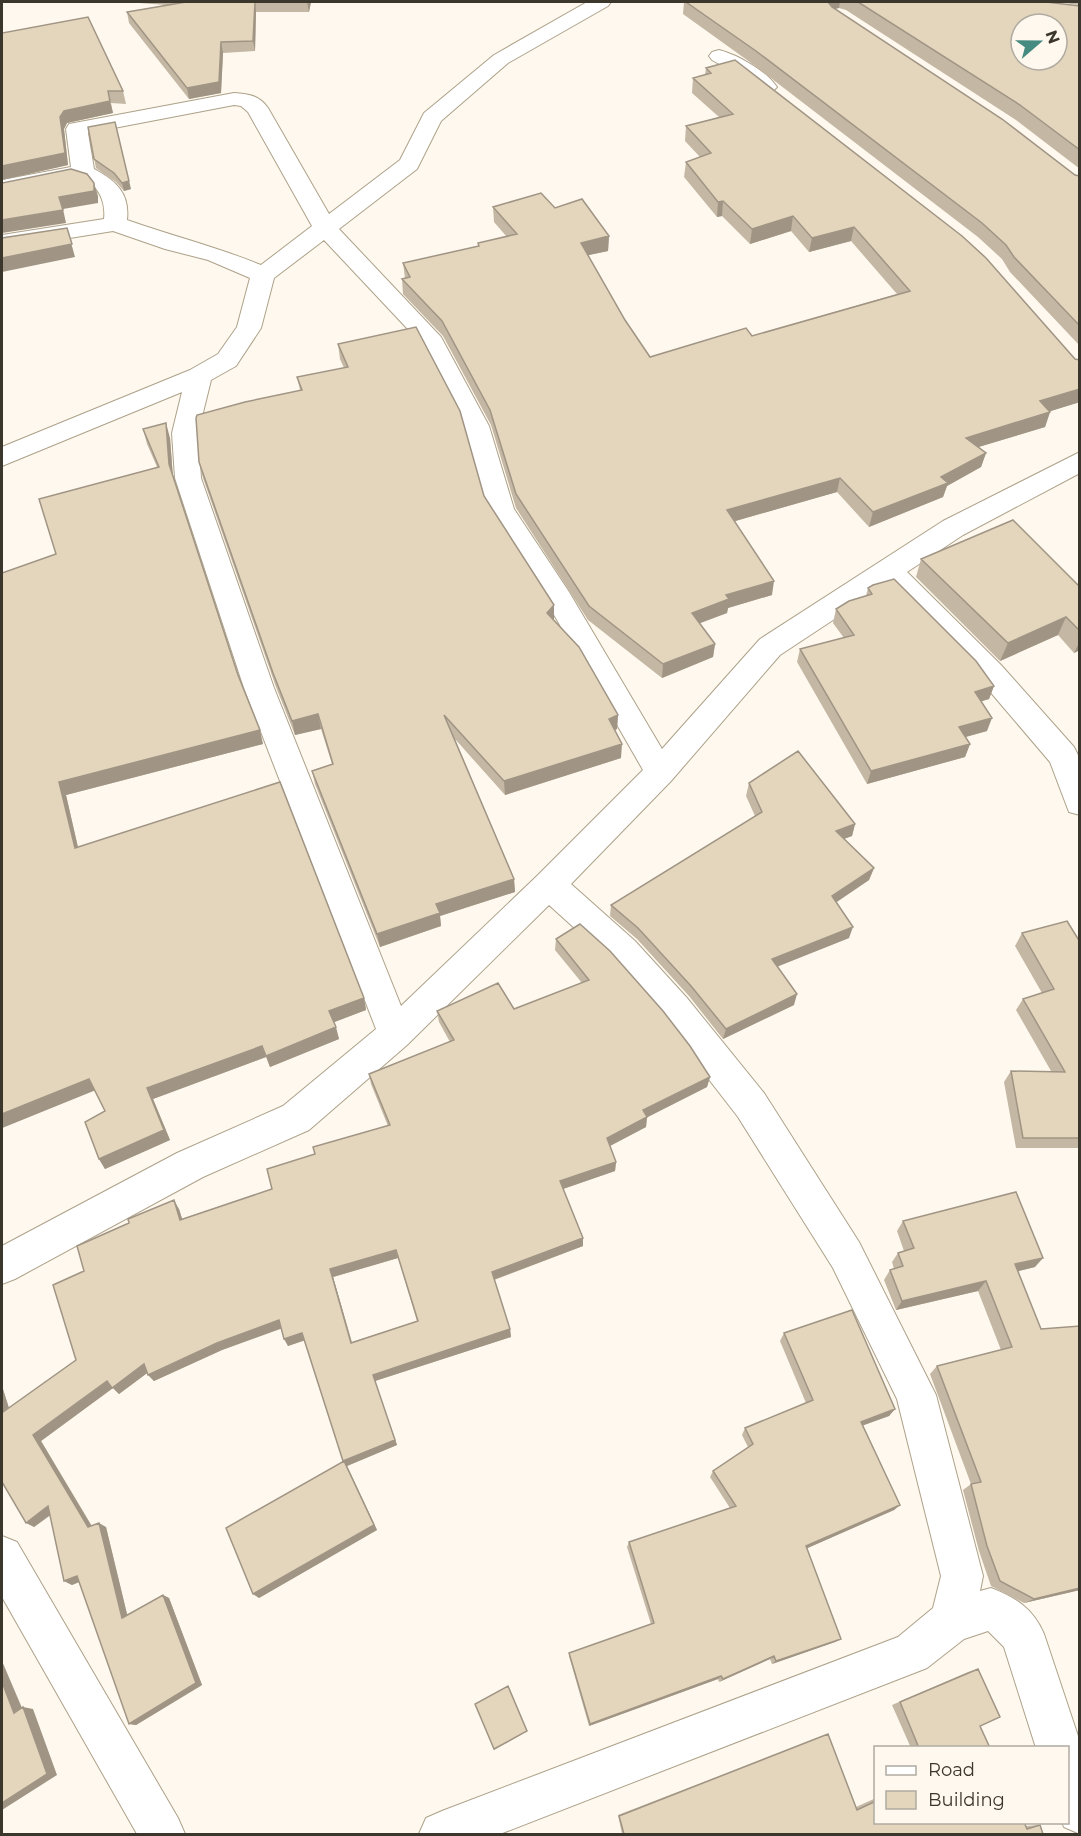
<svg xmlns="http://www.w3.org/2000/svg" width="1081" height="1836" viewBox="0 0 1081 1836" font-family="Montserrat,sans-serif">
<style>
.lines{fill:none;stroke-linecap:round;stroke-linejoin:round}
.minor-casing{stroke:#ada189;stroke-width:2}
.minor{fill:#fff;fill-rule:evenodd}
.wall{fill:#c4b7a3;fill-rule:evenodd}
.shaded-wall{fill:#a09584}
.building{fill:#e4d5bd;stroke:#a09584;stroke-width:1.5;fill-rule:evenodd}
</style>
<rect width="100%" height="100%" fill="#fef8ee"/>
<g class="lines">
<g class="minor-casing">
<path id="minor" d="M587 2H611L608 6 508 63 441 121 417 169 339 229 441 337 489 426 514 509 569 592 662 749 760 639 943 521 1080 452V473L963 535 907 572 1001 665 1074 747 1080 759V815L1069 812 1050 762 981 681 886 585 780 655 671 781 571 884 635 941 687 998 764 1093 859 1242 936 1395 983 1576 980 1591 991 1588C1016 1598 1033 1608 1044 1634L1080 1742V1834L1064 1827 1062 1822H1068V1748H1036L1004 1647 988 1631 964 1639 927 1668 500 1834H419L426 1818 442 1811 898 1637 933 1608 941 1576 897 1399 833 1268 738 1117 663 1020 611 961 549 905 407 1045 309 1130 203 1177 15 1279 2 1284V1246L177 1153 283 1106 376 1029 244 688 175 478 172 433 182 392 2 466V447L190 370 218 354 237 327 250 278 208 260 165 249 113 231 2 249V235L104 219C106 203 99 183 80 179 70 178 16 191 2 194V180L71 167 66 129 69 124 234 93C248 94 259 95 268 108L329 214 400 160 424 113 494 55ZM234 105 241 106 248 112 312 226 261 265C217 247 172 236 127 220 130 193 116 181 94 169L88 133ZM324 240 419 341 463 426 487 510 549 606 643 770 538 875 401 1006 274 688 201 478 198 433 211 380 236 366 261 328 274 278Z
M719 50C738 55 765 70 777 87L773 91 766 93 759 91 739 75 712 60 709 56 712 52Z
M2 1536 17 1542 178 1818 185 1834H137L2 1597Z"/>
</g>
<use href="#minor" class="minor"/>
</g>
<path class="wall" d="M125 2H311L309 12H256L255 51 223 53 221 93 189 99 129 23 127 12 166 5Z
M684 2H1046L1080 6V169L1016 120 846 10 839 8 834 9 1075 175 1080 176V346L1010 272 1002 259 978 237 754 65 683 14Z
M1057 2H1080V5Z
M2 33 123 91 126 104 111 103 113 113 67 123 64 129 68 165 2 180Z
M706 68 1075 359 1080 360V402L1050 411V412L1045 427 978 447 986 453 981 467 947 486 943 497 869 527 837 492 735 521 772 595 728 608 727 613 699 623 715 644 713 657 662 678 588 620 516 508 491 425 443 336 403 294 402 279 405 278 403 263 478 246V243L507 237 494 222 493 207 555 208 609 236 608 251 588 255 625 320 650 357 752 336 897 294 851 241 809 252 791 231 750 244 722 216 717 217 684 177 686 162 700 157 685 141 686 126 719 117 692 93 693 78 705 75Z
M88 127 131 189 124 191 116 182 96 168Z
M338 344 484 496 554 605 553 620 618 715 617 729 615 730 621 758 505 795 455 739 514 879 515 892 440 916 441 926 380 947 315 784 312 771 332 764 321 729 295 735 276 687 203 478 199 462 300 390 297 377 344 368 340 359Z
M143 429 170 438 173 476 238 675 263 744 66 795 78 847 364 998 366 1010 334 1022 339 1039 270 1067 266 1057 153 1099 170 1140 105 1169 99 1159 105 1111 94 1090 2 1128V573L56 554 157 467 147 444Z
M921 559 1080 585V650L1074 653 1058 635 1000 661 916 577Z
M868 588 994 686 989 699 981 701 987 731 966 737 970 744 965 757 867 784 797 662 800 649 844 638 833 623 836 609 866 596Z
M749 783 855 824 852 836 844 839 874 868 869 880 836 902 849 938 778 966 794 1005 723 1039 689 996 637 939 610 916 611 905 755 816 746 796Z
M1022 933 1080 942V1148H1016L1004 1082 1011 1071H1051L1016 1010 1023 999 1042 993 1015 946Z
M556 939 710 1077 707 1087 647 1117 646 1127 610 1146 616 1162 615 1171 563 1189 583 1246 494 1280 510 1329 511 1337 375 1381 397 1445 347 1466 377 1530 259 1598 343 1461 304 1340 288 1346 281 1328 222 1350 154 1381 147 1373 119 1394 113 1388 41 1441 92 1526 106 1527 127 1615 163 1595 169 1598 202 1685 136 1725 129 1724 79 1582 72 1585 64 1581 50 1515 34 1527 2 1482V1386L9 1408 76 1360 84 1271 179 1209 182 1219 272 1189 315 1154 388 1126 371 1084 369 1074 450 1042 439 1022 437 1011 514 1009 582 983 555 950ZM398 1258 417 1321 352 1342 333 1277Z
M903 1221 1035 1267 1018 1271 1041 1329 1080 1326V1590L1024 1603 991 1586 979 1551 963 1490 971 1484 930 1374 937 1366 1001 1350 978 1291 896 1310 884 1280 890 1270 894 1269 892 1262 898 1253 904 1251 897 1231Z
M784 1333 895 1409 889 1416 863 1425 900 1505 894 1510 807 1548 841 1639 835 1642 772 1664 770 1659 719 1682 718 1679 589 1726 569 1656V1653L651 1624 627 1547 629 1542 730 1508 710 1477 713 1471 748 1447 742 1435 745 1428 806 1403 780 1341Z
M978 1669 980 1726 990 1748H911L892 1705 968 1672Z
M828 1734 856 1807 876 1798V1822L1026 1826 1040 1825 1043 1834H622L618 1815Z"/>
<path class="shaded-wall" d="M255 2 256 12 255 51 253 41Z
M307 2H311L309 12Z
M828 2H840L839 8 830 10Z
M221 42 223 53 221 93 189 99 187 88Z
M110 101 113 113 67 123 64 129 68 165 2 180V166L60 117 64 111Z
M115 122 131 189 124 191 122 183Z
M94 183 98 196V203L63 209 66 223 2 233V220Z
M723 201 722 216 717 217 718 202Z
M793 216 791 231 750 244 752 229Z
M854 227 851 241 809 252 812 238Z
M67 228 75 257 2 272V258Z
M609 236 608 251 580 257 581 243Z
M1080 389V402L1035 416 1040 401Z
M1050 412 1045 427 962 452 966 438Z
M166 423 170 438 173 479 169 464Z
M986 453 981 467 947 486 943 497 869 527 873 512 941 477Z
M840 478 837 492 725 524 727 510Z
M774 581 772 595 728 608 727 613 690 627 692 613 726 595Z
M554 605V620L546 628 547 613Z
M1066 617 1058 635 1000 661 1008 643Z
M1080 641V650L1074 653Z
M715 644 713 657 662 678 663 664Z
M994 686 989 699 970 705 975 692Z
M318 714 321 729 295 735 292 721Z
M618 715 617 729 608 733 609 719Z
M992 718 987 731 954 740 959 727Z
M260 730 263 744 66 795 81 861 75 848 59 782Z
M622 744 621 758 505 795 504 781Z
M970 744 965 757 867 784 871 771Z
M855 824 852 836 832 843 836 831Z
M874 868 869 880 828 908 832 896Z
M514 879 515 892 440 916 441 926 380 947 377 934 436 904Z
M853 927 849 938 769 970 772 959Z
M797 994 794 1005 723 1039 726 1029Z
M364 998 366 1010 332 1023 329 1011Z
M336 1027 339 1039 270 1067 266 1056Z
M262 1046 266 1057 153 1099 170 1140 105 1169 99 1159 147 1088Z
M710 1077 707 1087 642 1120 643 1110Z
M89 1079 96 1090 2 1128V1114Z
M647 1117 646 1127 606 1148 607 1138Z
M616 1162 615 1171 560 1190V1181Z
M174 1200 179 1209 185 1228 180 1220Z
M583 1238V1246L493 1280 492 1272Z
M396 1250 398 1258 333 1277 354 1350 330 1269Z
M1043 1258 1035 1267 1007 1274 1015 1264Z
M986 1281 978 1291 896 1310 902 1301Z
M279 1320 283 1328 222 1350 154 1381 148 1375 217 1343Z
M510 1329 511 1337 375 1381 397 1445 347 1466 377 1530 259 1598 253 1594 343 1461 373 1375Z
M302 1333 306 1340 288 1346 284 1339Z
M144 1364 150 1371 119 1394 113 1388 41 1441 95 1532 88 1527 33 1435 107 1381Z
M2 1386 12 1418 3 1412 2 1406Z
M895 1409 889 1416 856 1428 861 1422Z
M900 1505 894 1510 801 1551 806 1546Z
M48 1506 56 1511 34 1527 26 1523Z
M99 1523 106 1527 129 1622 122 1618Z
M77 1576 84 1580 72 1585 64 1581Z
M1080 1588V1590L1024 1603 1034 1599Z
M163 1595 169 1598 202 1685 136 1725 129 1724Z
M841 1639 835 1642 772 1664 776 1661Z
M774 1656 770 1659 719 1682 723 1679Z
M2 1661 25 1715 14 1713 2 1682Z
M721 1676 718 1679 589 1726 590 1724Z
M23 1707 33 1709 57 1775 2 1810V1803Z
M527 1731 494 1750V1749Z"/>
<path class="building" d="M186 2H255L253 41 221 42 219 82 187 88 127 12Z
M686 2H828L832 7 1002 119 1075 175 1080 176V326L1014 257 1006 245 982 223 756 51Z
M858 2H1046L1080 6V150L1020 105ZM1021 24H1057V60H1021Z
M88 17 123 91H108L110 101 64 111 60 117 65 153 2 166V33Z
M735 60 962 236 986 258 1075 359 1080 360V389L1040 401 1050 412 966 438 986 453 941 477 948 483 873 512 840 478 727 510 774 581 726 595 729 599 692 613 715 644 663 664 589 606 516 494 490 410 442 321 402 279 410 277 403 263 479 246 478 243 517 234 493 207 541 193 555 208 582 199 609 236 581 243 625 320 650 357 746 328 752 336 910 291 854 227 812 238 793 216 752 229 723 201 718 202 686 162 711 153 686 126 733 114 693 78 711 73 706 68Z
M115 122 129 181 122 183 114 173 94 159 88 127Z
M71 169 87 174 94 183V191L59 197 63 210 2 220V183Z
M67 228 72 244 2 258V238Z
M416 327 460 411 484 496 554 605 547 613 579 647 618 715 609 719 622 744 504 781 444 715 514 879 436 904 440 913 377 934 312 771 333 764 318 714 292 721 273 673 199 462 196 418 197 415 245 402 302 390 297 377 348 367 338 344Z
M166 423 169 464 238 675 260 730 59 782 75 848 280 782 364 998 329 1011 336 1027 266 1056 262 1046 147 1088 164 1130 99 1159 85 1122 105 1111 89 1079 2 1114V573L56 554 39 499 159 467 143 429Z
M1013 520 1078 585H1080V631L1066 617 1008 643 921 559Z
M894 579 976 661 994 686 975 692 992 718 959 727 970 744 871 771 800 649 854 635 836 609 849 601 872 594 868 588 873 585Z
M798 751 855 824 836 831 874 868 832 896 853 927 772 959 797 994 726 1029 691 986 638 928 611 905 762 812 749 783Z
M1067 921 1080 942V1138H1023L1011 1071 1065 1072 1023 999 1054 989 1022 933Z
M580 924 610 951 663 1011 690 1046 710 1077 643 1110 647 1117 607 1138 616 1162 560 1181 583 1238 492 1272 510 1329 373 1375 395 1440 343 1461 302 1333 284 1339 279 1320 217 1343 148 1375 144 1364 112 1388 107 1381 33 1435 88 1527 99 1523 122 1618 163 1595 196 1683 129 1724 77 1576 64 1581 48 1506 26 1523 2 1482V1406L3 1412 76 1360 53 1285 84 1271 77 1246 129 1223 128 1219 174 1200 180 1220 272 1189 267 1169 315 1154 313 1147 390 1125 369 1074 454 1040 437 1011 498 983 514 1009 589 980 556 939ZM396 1250 418 1321 351 1343 330 1269Z
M1016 1192 1043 1258 1015 1264 1041 1329 1080 1326V1588L1034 1599 1000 1581 987 1546 971 1484 981 1482 937 1366 1012 1347 986 1281 902 1301 890 1270 903 1266 898 1253 914 1248 903 1221Z
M852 1310 895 1409 861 1422 900 1505 806 1546 841 1639 776 1661 774 1656 723 1679 721 1676 590 1724 569 1653 654 1623 629 1542 736 1506 713 1471 753 1444 745 1428 813 1400 784 1333Z
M344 1461 374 1525 253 1594 226 1528Z
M978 1669 1000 1717 980 1726 990 1748H919L900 1702Z
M2 1682 14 1713 23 1707 47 1774 2 1803Z
M508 1686 527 1731 494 1749 475 1704Z
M828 1734 857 1810 876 1801V1822H1024L1027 1829 1040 1825 1043 1834H624L619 1816Z"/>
<rect width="1081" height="1836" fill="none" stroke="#3c372d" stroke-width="6"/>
<rect x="874" y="1746" width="195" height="78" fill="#fef8ee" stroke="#b0aba1" stroke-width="1.5"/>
<rect x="886" y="1766" width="30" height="9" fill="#ffffff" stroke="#b0aba1" stroke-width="1.5"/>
<text x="928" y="1776" font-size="18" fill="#3c372d">Road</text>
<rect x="886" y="1791" width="30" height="18" fill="#e4d5bd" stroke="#b0aba1" stroke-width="1.5"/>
<text x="928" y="1806" font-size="18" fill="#3c372d">Building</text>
<g transform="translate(1039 42) rotate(70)"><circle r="28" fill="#fef8ee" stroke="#b0aba1" stroke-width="1.5"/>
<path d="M0-4.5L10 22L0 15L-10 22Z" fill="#468b81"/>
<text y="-9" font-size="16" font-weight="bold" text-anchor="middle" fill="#3c372d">N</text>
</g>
</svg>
